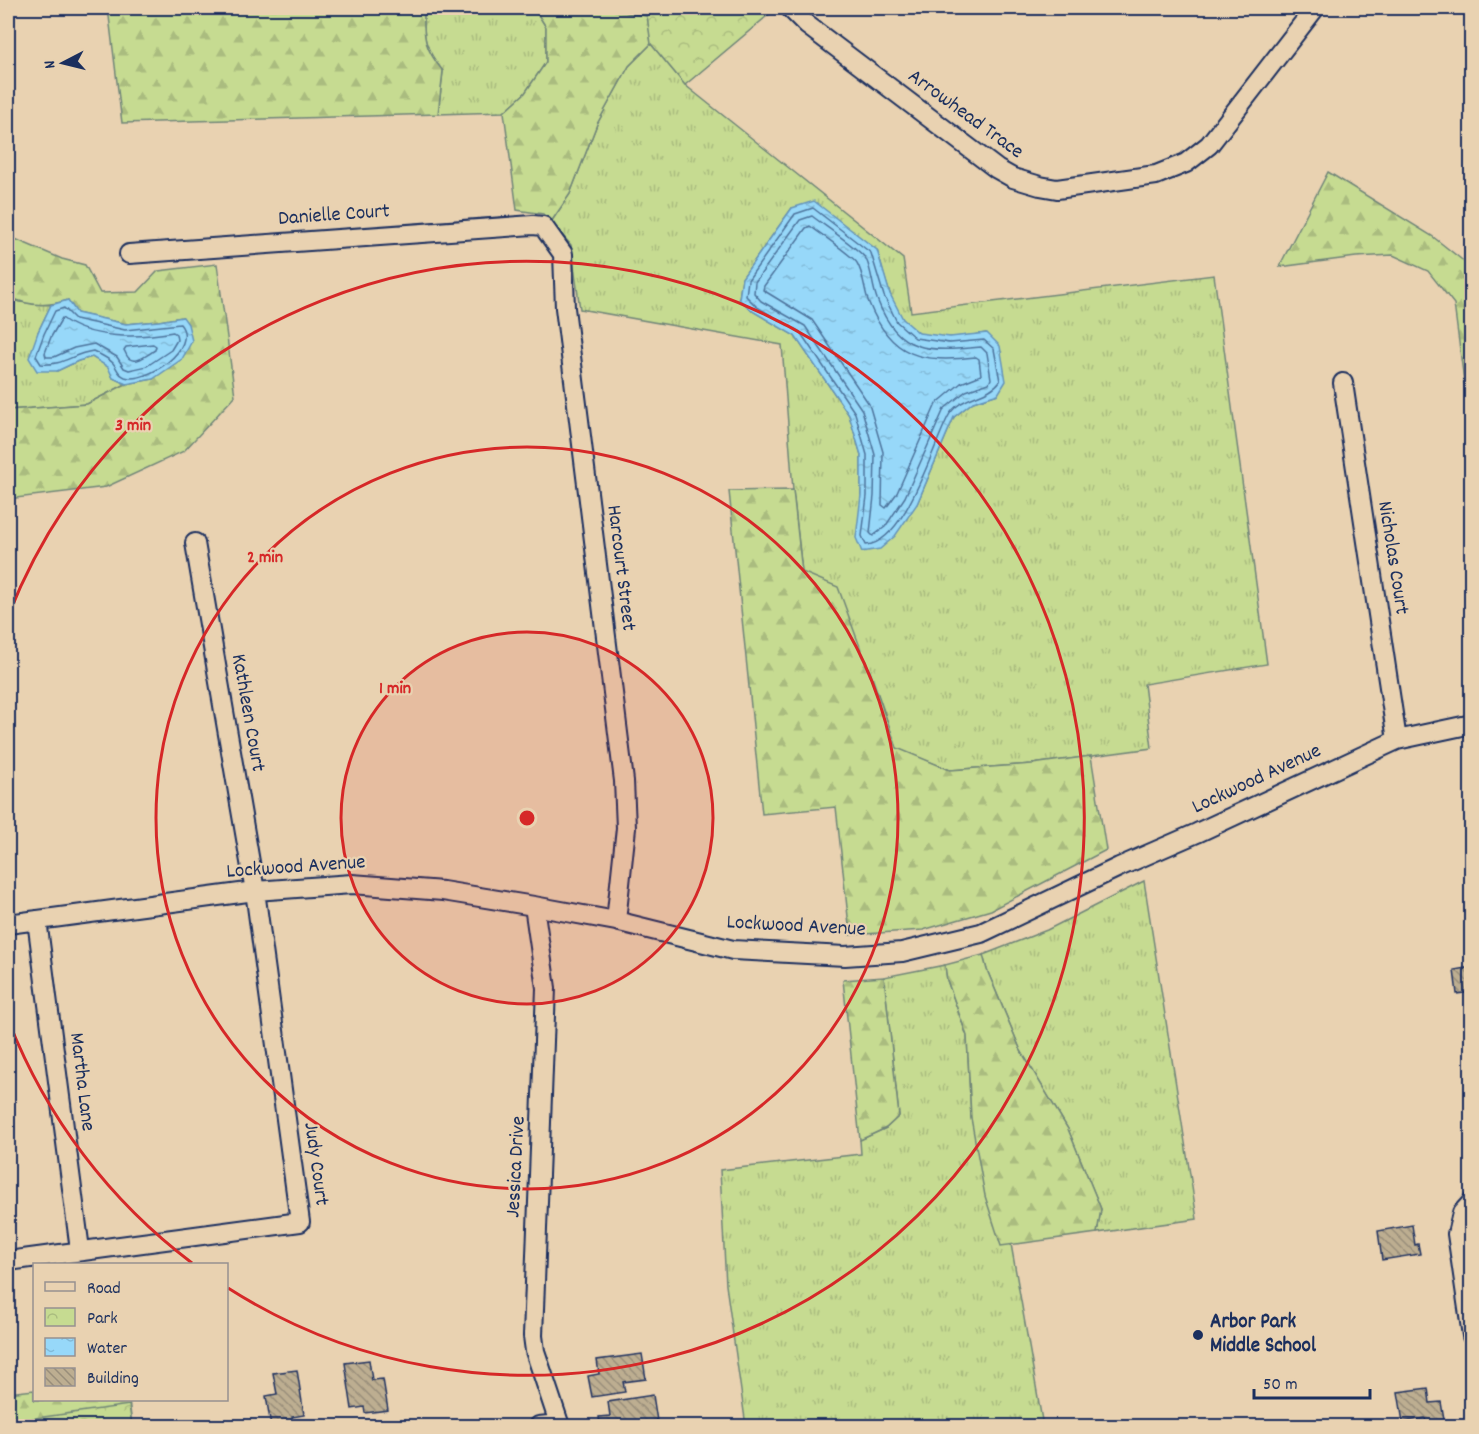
<svg xmlns="http://www.w3.org/2000/svg" width="1479" height="1434" viewBox="0 0 1479 1434" font-family="Dekko,sans-serif">
<style>
.grass{fill:url(#grass-tufts);stroke:#708578;stroke-width:1.5;fill-rule:evenodd}
.forest{fill:url(#forest-firs);stroke:#708578;stroke-width:1.5}
.park{fill:url(#park-crowns);stroke:#708578;stroke-width:1.5}
.water{fill:url(#water-ripples);stroke:#6594bb;stroke-width:1.5}
.lines{fill:none;stroke-linecap:round;stroke-linejoin:round}
.shore{stroke:#4d739c;stroke-width:1.5}
.building{fill:url(#building-back-hatch);stroke:#1b2f5e;stroke-width:1.5}
.minor-casing{stroke:#1b2f5e;stroke-width:22}
.minor{stroke:#e9d2b1;stroke-width:18}
.ring{fill:none;stroke:#d62828;stroke-width:3}
.poi-dot{fill:#1b2f5e;stroke:#e9d2b1;stroke-width:2}
.labels{text-anchor:middle;dominant-baseline:central;stroke-width:4.5;stroke-linejoin:round;paint-order:stroke}
.street-label{font-size:21px;fill:#1b2f5e;stroke:#e9d2b1}
.poi-label{font-size:21px;font-weight:bold;fill:#1b2f5e;stroke:#e9d2b1;text-anchor:start}
.centre{fill:#d62828;stroke:#e9d2b1;stroke-width:3}
.ring-label{font-size:18px;text-anchor:middle;font-weight:bold;fill:#d62828;stroke:#e9d2b1;stroke-width:4.5;stroke-linejoin:round;paint-order:stroke}
</style>
<defs>
<pattern id="grass-tufts" width="24" height="20" patternUnits="userSpaceOnUse" patternTransform="scale(1.5)"><rect width="24" height="20" fill="#c6db91"/><path d="M3 7l-1-3M5 7V3M7 7l1-3M15 17l-1-3M17 17v-4M19 17l1-3" fill="none" stroke="#aabc7f"/></pattern>
<pattern id="forest-firs" width="22" height="20" patternUnits="userSpaceOnUse" patternTransform="scale(1.5)"><rect width="22" height="20" fill="#c6db91"/><path d="M5 1l3.5 6h-7zM16 11l3.5 6h-7z" fill="#aabc7f"/></pattern>
<pattern id="park-crowns" width="20" height="18" patternUnits="userSpaceOnUse" patternTransform="scale(1.5)"><rect width="20" height="18" fill="#c6db91"/><path d="M2 6a3 3 0 1 1 6 0M12 15a3 3 0 1 1 6 0" fill="none" stroke="#aabc7f"/></pattern>
<pattern id="water-ripples" width="26" height="14" patternUnits="userSpaceOnUse" patternTransform="scale(1.5)"><rect width="26" height="14" fill="#97d8f9"/><path d="M2 4q2-2 4 0t4 0M15 11q2-2 4 0t4 0" fill="none" stroke="#82bad8"/></pattern>
<pattern id="building-back-hatch" width="6" height="6" patternUnits="userSpaceOnUse" patternTransform="scale(1.5)"><rect width="6" height="6" fill="#bdae91"/><path d="M-1 5l2 2M0 0l6 6M5-1l2 2" fill="none" stroke="#998e7a"/></pattern>
</defs>
<rect width="100%" height="100%" fill="#e9d2b1"/>
<filter id="ink" filterUnits="userSpaceOnUse"><feTurbulence type="fractalNoise" baseFrequency=".0167" numOctaves="2"/><feDisplacementMap in="SourceGraphic" scale="12" xChannelSelector="R" yChannelSelector="G"/><feConvolveMatrix kernelMatrix="1 2 1 2 8 2 1 2 1" color-interpolation-filters="sRGB"/></filter>
<g filter="url(#ink)">
<path class="grass" d="M424 8H534L546 27V62L525 93 504 112 438 114 443 72C424 48 423 37 424 8Z
M651 44 685 85 903 259 911 312 1214 275 1267 664 1144 684 1152 748 1032 764 950 770 897 749 870 671 802 572 793 490 782 345 580 309 571 245 551 222 570 194 597 124 629 66ZM792 208 877 250C884 273 894 326 921 334 942 340 965 336 986 333L998 394 973 402 954 417 917 504 861 495V455L849 415 795 336 754 312 739 299 742 278Z
M8 296 19 302 51 305 38 332 57 371 78 361 92 357 109 367 113 378 126 384 87 404 8 410Z
M1144 881 1197 1219 1097 1233 1101 1209 1068 1129 1021 1051 987 970 983 955 1047 930Z
M945 965 947 980 967 1036 971 1118 1011 1244 1043 1426H746L726 1285 720 1170 861 1154 860 1140 886 1128 899 1116 884 977Z"/>
<path class="forest" d="M108 8H424C423 37 424 48 443 71L438 114 122 123Z
M534 8H600L648 16 651 44 629 66 597 124 570 194 551 222 543 214 517 210 504 112 525 93 546 62V27Z
M1328 172 1432 236 1471 267V435L1454 304 1428 271 1393 255 1356 257 1279 267Z
M8 236 62 259 85 265 100 293 138 292 158 271 217 264 235 396 184 451 106 487 8 499V410L87 404 126 384 153 379 182 317 159 321 126 324 76 313 68 300C47 307 26 306 8 296Z
M793 490 802 572 838 587 897 748 950 770 1032 764 1091 756 1106 850 991 910 923 930 850 935 836 807 762 814 729 491Z
M983 955 987 970 1021 1051 1068 1129 1101 1209 1097 1233 1001 1246 985 1196 971 1118 967 1036 947 980 945 965Z
M884 977 899 1116 886 1128 860 1140 843 980Z
M34 1390V1400H129L132 1426H8V1393Z"/>
<path class="park" d="M600 8H770L773 11 685 85 651 44 647 16Z
M129 1405 132 1426H8V1422Z"/>
<path class="water" d="M814 201 877 250 890 294 903 319 919 333 950 337 987 333 1000 346 1006 381 998 394 973 402 954 417 917 504 895 536 880 549 862 552 856 538 861 495V455L849 415 795 336 754 312 739 299 742 278 792 208Z
M68 300 77 313 126 324 159 321 183 317 188 324 192 341 182 359 153 379 126 384 113 378 108 367 92 357 78 361 57 371H37L29 358 38 332 51 305Z"/>
<g class="lines">
<path class="shore" d="M813 208 871 253 884 296 897 322 915 338 950 343 984 340 994 349 1000 381C988 398 959 395 948 417 932 448 905 543 866 545L862 536 867 496V455L855 413 800 332 757 307 746 296 748 280 795 214Z
M812 216C822 224 861 250 866 259 872 271 872 286 877 299 898 354 929 352 981 347L987 353 991 379 989 383 966 391 944 409 905 497 885 527 873 536 870 533 874 496 875 455 862 410 805 326 761 301 754 293 755 282 800 220Z
M810 226C818 232 853 256 857 263 864 274 864 291 869 303 891 358 922 363 976 357L979 359 981 375 961 383 936 404 897 493 886 508 882 505 883 452 869 404 812 320 763 290 764 286 806 228Z
M64 308 75 319 125 330 180 324C200 348 146 384 125 377 117 374 118 369 113 363 108 358 99 354 93 351 72 354 63 366 41 364L36 356 44 334 55 311Z
M62 318C90 340 140 338 173 332L176 334 177 340 171 350 147 366 129 370 124 368 117 357 94 344 74 348 54 357H46L45 353 51 337Z
M153 344 156 346 155 350C150 353 137 364 130 359 127 358 126 353 124 350L126 347Z"/>
</g>
<path class="building" d="M1472 967V992L1457 994 1454 970Z
M1412 1225 1415 1245 1418 1244 1420 1254 1382 1260 1378 1231Z
M642 1354 646 1379 623 1382 625 1392 592 1397 588 1376 599 1374 597 1360Z
M369 1360 372 1380 383 1379 388 1410 365 1413 364 1407 352 1409 345 1363Z
M297 1370 304 1415 292 1417 293 1423 271 1426 266 1396 277 1394 273 1373Z
M1428 1388 1430 1403 1441 1402 1444 1420 1426 1422 1425 1418 1403 1422 1398 1392Z
M653 1395 657 1421 634 1424V1426H600L599 1417 610 1416 608 1402Z"/>
<g class="lines">
<g class="minor-casing">
<path id="minor" d="M790 8 807 25 997 169 1013 178 1040 186 1057 189 1156 175 1186 163 1209 145 1315 8
M129 254 533 225 543 226 563 254 565 308 624 781 626 828 616 921
M1343 383 1397 740
M534 906 546 988 533 1336 535 1351 560 1426
M37 920 80 1250
M8 924 255 891 352 884 443 891 534 906 616 921 733 950 845 956 902 952 981 933 1119 867 1197 833 1397 740 1472 724
M1472 1202 1462 1213 1457 1234 1472 1336
M8 1261 300 1222 255 891 195 543
M539 1426 559 1424"/>
</g>
<use href="#minor" class="minor"/>
</g>
</g>
<circle cx="527" cy="818" r="186" fill="#d62828" fill-opacity=".12"/>
<g class="ring">
<circle cx="527" cy="818" r="186"/>
<circle cx="527" cy="818" r="371"/>
<path d="M192 1263A557 557 0 0 1 9 1022M9 614A557 557 0 1 1 228 1288"/>
</g>
<circle class="poi-dot" cx="1198" cy="1335" r="6"/>
<g class="labels">
<g class="street-label">
<text transform="translate(965 115) rotate(36)">Arrowhead Trace</text>
<text transform="translate(334 216) rotate(-4)">Danielle Court</text>
<text transform="translate(1392 558) rotate(81)">Nicholas Court</text>
<text transform="translate(620 568) rotate(83)">Harcourt Street</text>
<text transform="translate(247 713) rotate(80)">Kathleen Court</text>
<text transform="translate(1257 780) rotate(-25)">Lockwood Avenue</text>
<text transform="translate(296 868) rotate(-4)">Lockwood Avenue</text>
<text transform="translate(796 927) rotate(3)">Lockwood Avenue</text>
<text transform="translate(81 1082) rotate(83)">Martha Lane</text>
<text transform="translate(315 1164) rotate(82)">Judy Court</text>
<text transform="translate(517 1167) rotate(-87)">Jessica Drive</text>
</g>
<g class="poi-label">
<text x="1210" y="1323">Arbor Park<tspan x="1210" dy="24">Middle School</tspan></text>
</g>
</g>
<circle cx="527" cy="818" r="9" class="centre"/>
<g class="ring-label">
<text x="133" y="430">3 min</text>
<text x="265" y="562">2 min</text>
<text x="395" y="693">1 min</text>
</g>
<rect width="1479" height="1434" fill="none" stroke="#e9d2b1" stroke-width="30"/>
<rect x="15" y="15" width="1449" height="1404" fill="none" stroke="#1b2f5e" stroke-width="2" filter="url(#ink)"/>
<rect x="33" y="1263" width="195" height="138" fill="#e9d2b1" stroke="#979190" stroke-width="1.5"/>
<rect x="45" y="1282" width="30" height="9" fill="#e9d2b1" stroke="#979190" stroke-width="1.5"/>
<text x="87" y="1293" font-size="18" fill="#1b2f5e">Road</text>
<rect x="45" y="1308" width="30" height="18" fill="url(#park-crowns)" stroke="#979190" stroke-width="1.5"/>
<text x="87" y="1323" font-size="18" fill="#1b2f5e">Park</text>
<rect x="45" y="1338" width="30" height="18" fill="url(#water-ripples)" stroke="#979190" stroke-width="1.5"/>
<text x="87" y="1353" font-size="18" fill="#1b2f5e">Water</text>
<rect x="45" y="1368" width="30" height="18" fill="url(#building-back-hatch)" stroke="#979190" stroke-width="1.5"/>
<text x="87" y="1383" font-size="18" fill="#1b2f5e">Building</text>
<g transform="translate(63 63) rotate(263)" stroke="#e9d2b1" stroke-width="4.5" paint-order="stroke">
<path d="M0-4.5L10 22L0 15L-10 22Z" fill="#1b2f5e"/>
<text y="-9" font-size="16" font-weight="bold" text-anchor="middle" fill="#1b2f5e">N</text>
</g>
<path d="M1254 1389v9h116v-9" fill="none" stroke="#1b2f5e" stroke-width="3"/>
<text x="1263" y="1389" font-size="18" fill="#1b2f5e" stroke="#e9d2b1" stroke-width="4.5" paint-order="stroke">50 m</text>
</svg>
